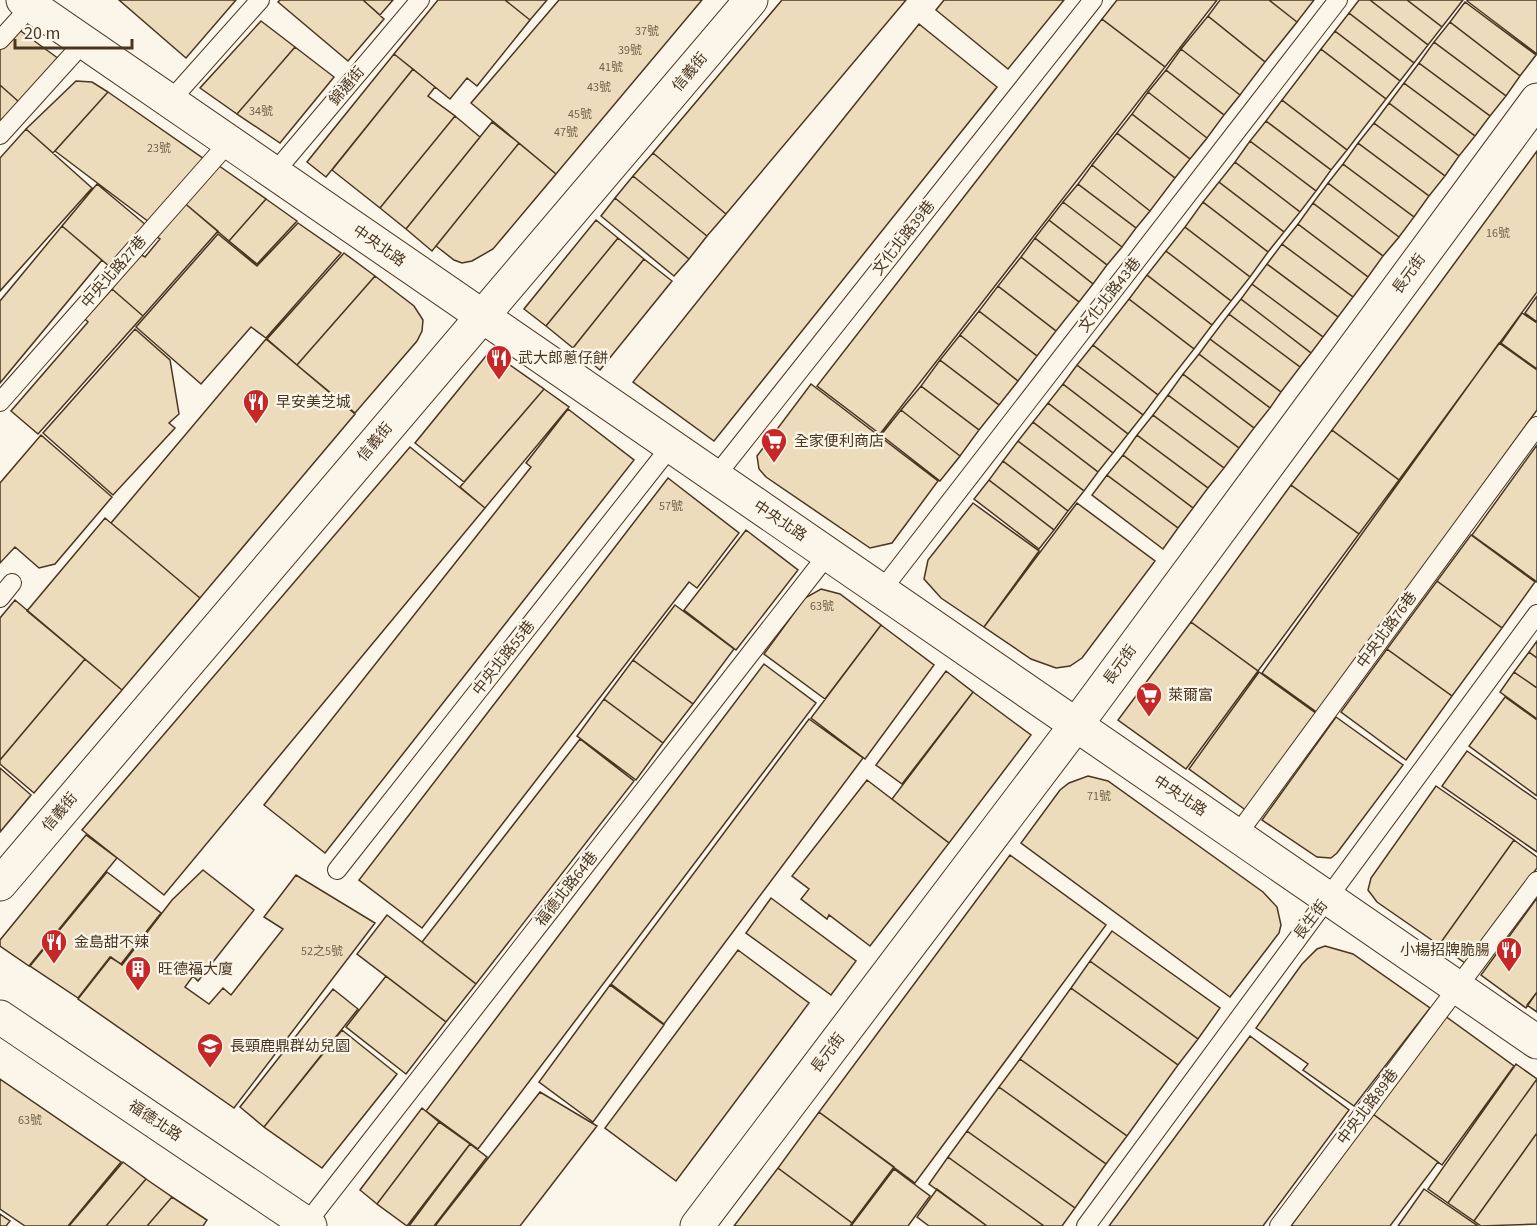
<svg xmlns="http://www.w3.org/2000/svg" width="1537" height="1226" viewBox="0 0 1537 1226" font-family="'Source Sans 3','Noto Sans TC',sans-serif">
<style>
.building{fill:#ecdcbc;stroke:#4a3520;stroke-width:1.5}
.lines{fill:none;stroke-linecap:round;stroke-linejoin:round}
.lane-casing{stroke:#4a3520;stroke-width:20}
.street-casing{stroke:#4a3520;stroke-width:35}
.secondary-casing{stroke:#4a3520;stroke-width:35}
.lane{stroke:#fbf6e9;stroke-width:18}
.street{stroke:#fbf6e9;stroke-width:33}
.secondary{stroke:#fbf6e9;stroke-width:33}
.labels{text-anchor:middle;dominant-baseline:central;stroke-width:4.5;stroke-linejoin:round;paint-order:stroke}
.number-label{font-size:12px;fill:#725f47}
.street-label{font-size:15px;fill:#4a3520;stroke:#fbf6e9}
.poi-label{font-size:15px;fill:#4a3520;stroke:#fbf6e9;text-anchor:start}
</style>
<rect width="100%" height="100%" fill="#fbf6e9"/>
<path class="building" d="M119 0H236L186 58Z
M280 0H363L384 19 348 61 278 2Z
M363 0H393L380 15Z
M438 0H505L530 20 477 86 467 78 450 99 394 54Z
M505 0H547L530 20Z
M559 0H702L556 174 471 103Z
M782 0H906L726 214 653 153Z
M944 0H1064L1008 69 936 10Z
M1117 0H1217L1165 67 1102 19Z
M1220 0H1269L1297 22 1265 62 1208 16Z
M1269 0H1314L1297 22Z
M1359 0H1370L1428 45 1414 63 1349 13Z
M1370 0H1407L1442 27 1428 45Z
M1407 0H1463L1442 27Z
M1537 0V54L1467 1V0Z
M1465 2 1536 55 1520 76 1450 22Z
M1349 13 1414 63 1400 81 1335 31Z
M1208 16 1265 62 1240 95 1181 49Z
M1102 19 1165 67 880 434 817 386Z
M261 21 295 47 237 114 200 88Z
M1450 22 1520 76 1506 96 1434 42Z
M919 24 997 87 714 441 633 382Z
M18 29 59 59 19 102 0 85V49Z
M1335 31 1400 81 1386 99 1321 49Z
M1434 42 1506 96 1490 116 1419 63Z
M295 47 334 77 280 143 237 114Z
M1181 49 1240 95 1224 115 1166 70Z
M1321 49 1386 99 1347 150 1282 100Z
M394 54 413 69 326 177 307 162Z
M1419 63 1490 116 1475 136 1404 83Z
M413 69 435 87 428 96 455 116 380 208 332 170Z
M1166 70 1224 115 1207 138 1148 92Z
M76 81 92 82 108 92 53 153 26 129Z
M1404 83 1475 136 1459 156 1389 103Z
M0 85 19 102 0 123Z
M108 92 204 159 149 222 55 151Z
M1148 92 1207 138 1190 159 1132 114Z
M1282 100 1347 150 1331 170 1266 121Z
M1389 103 1459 156 1445 176 1374 123Z
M1132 114 1190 159 1175 178 1117 133Z
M455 116 480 137 406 229 380 208Z
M1266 121 1331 170 1316 191 1250 141Z
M492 122 519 143 432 251 406 229Z
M1374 123 1445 176 1429 196 1358 143Z
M26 129 92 188 0 291V158Z
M1117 133 1175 178 1150 211 1092 165Z
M1250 141 1316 191 1300 212 1235 162Z
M519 143 556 174 493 249 472 261 462 263 454 260 436 246Z
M1358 143 1429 196 1414 217 1343 164Z
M1537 151V292L1399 480 1332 430Z
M653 153 726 214 707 236 633 176Z
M1235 162 1300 212 1284 232 1219 182Z
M215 163 266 199 229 241 182 201Z
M1343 164 1414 217 1399 237 1328 183Z
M1092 165 1150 211 1136 228 1078 184Z
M633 176 707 236 689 259 615 198Z
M1219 182 1284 232 1268 252 1203 202Z
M1328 183 1399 237 1383 256 1313 203Z
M97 184 146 225 110 267 62 226Z
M1078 184 1136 228 1122 247 1063 202Z
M615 198 689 259 674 276 601 216Z
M266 199 297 221 257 264 229 241Z
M182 201 218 231 143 316 112 289 138 253 145 257 160 239 153 234Z
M1063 202 1122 247 1107 265 1049 220Z
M1203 202 1268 252 1250 277 1185 227Z
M1313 203 1383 256 1368 277 1298 224Z
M596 220 618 238 546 326 524 309Z
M1049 220 1107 265 1093 284 1035 238Z
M298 223 341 253 266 338 251 327 201 384 136 327 218 234 257 266Z
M1298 224 1368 277 1353 297 1282 244Z
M62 226 102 260 0 383V301Z
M1185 227 1250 277 1231 301 1166 251Z
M618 238 644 259 573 348 546 326Z
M1035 238 1093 284 1079 302 1021 257Z
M1282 244 1353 297 1338 317 1267 264Z
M1166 251 1231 301 1212 325 1147 275Z
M344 253 375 276 297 365 267 339Z
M1021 257 1079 302 1056 331 998 286Z
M644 259 672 281 600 370 573 348Z
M1267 264 1338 317 1323 337 1252 284Z
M1147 275 1212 325 1194 349 1129 299Z
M375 276 414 306 423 320 422 331 417 341 355 413 297 365Z
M1252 284 1323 337 1311 353 1241 299Z
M998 286 1056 331 1037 356 979 311Z
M112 289 143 316 38 434 11 411 88 322 85 319Z
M1537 296V322L1525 313Z
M1129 299 1194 349 1158 395 1093 345Z
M1241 299 1311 353 1300 367 1229 314Z
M979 311 1037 356 1018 381 960 335Z
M1522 313 1537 323V369L1501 343Z
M1229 314 1300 367 1281 392 1210 339Z
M135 329 170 360 179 414 169 423 175 428 113 495 43 433Z
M960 335 1018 381 999 405 940 360Z
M266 339 355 414 200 598 111 523Z
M1210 339 1281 392 1270 408 1199 354Z
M1499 343 1537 370V410L1318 713 1262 673Z
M1093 345 1158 395 1143 415 1077 365Z
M490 351 544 389 464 482 415 443Z
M1199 354 1270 408 1254 428 1183 374Z
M940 360 999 405 979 430 921 386Z
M1077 365 1143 415 1128 434 1063 384Z
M1183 374 1254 428 1239 448 1168 395Z
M811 384 938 481 892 543 870 548 766 477 759 469 757 456Z
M1063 384 1128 434 1113 453 1048 403Z
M921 386 979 430 960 456 901 410Z
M544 389 569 407 485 508 460 487Z
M1168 395 1239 448 1224 468 1153 415Z
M1048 403 1113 453 1098 472 1033 422Z
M568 409 634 460 325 853 264 805 531 467 526 463Z
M901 410 960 456 940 481 881 435Z
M1153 415 1224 468 1208 488 1137 435Z
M1033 422 1098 472 1084 491 1018 441Z
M1332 430 1399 480 1359 534 1291 485Z
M41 435 112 497 55 564 39 568 15 547 0 563V483Z
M1137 435 1208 488 1193 508 1123 455Z
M1018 441 1084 491 1068 511 1003 461Z
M1537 445V582L1472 535Z
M410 447 485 508 164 895 82 830Z
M1123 455 1193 508 1178 528 1107 475Z
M1003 461 1068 511 1054 530 989 480Z
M1107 475 1178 528 1163 549 1092 495Z
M668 478 739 533 697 588 689 582 422 928 359 880Z
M989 480 1054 530 1039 549 974 499Z
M1291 485 1359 534 1258 671 1191 622Z
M973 503 1039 551 984 627 941 598 924 579 928 560Z
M1077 503 1155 561 1082 658 1070 666 1056 668 1031 659 984 627Z
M105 518 200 598 122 690 27 611Z
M746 530 798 570 736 650 684 610Z
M1471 535 1535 582 1502 628 1437 581Z
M1437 581 1502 628 1452 696 1387 649Z
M821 589 840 594 881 625 825 699 764 654 805 598Z
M15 600 85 659 0 760V618Z
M675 605 734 649 693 704 633 660Z
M1191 622 1258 671 1186 769 1118 720Z
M881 625 934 665 865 759 811 718Z
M1537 641V658L1529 652Z
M1387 649 1452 696 1406 760 1341 712Z
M1529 652 1537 658V688L1514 672Z
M85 659 122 690 34 793 0 764V760Z
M633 660 693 704 663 743 604 699Z
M764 664 816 703 478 1149 426 1111Z
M946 671 973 692 902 784 876 765Z
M1259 672 1317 714 1247 811 1189 769Z
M1514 672 1537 688V719L1500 692Z
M973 692 1031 735 949 843 892 799Z
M1505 697 1537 720V796L1469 746Z
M604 699 663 743 636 780 577 736Z
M1336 717 1403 765 1337 853 1331 858 1317 857 1262 820Z
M809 719 863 758 664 1024 611 984Z
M580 739 634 781 476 984 422 942Z
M1467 751 1537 800V852L1442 786Z
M0 768 31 795 0 832Z
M1088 776 1108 781 1263 892 1277 907 1281 925 1279 933 1230 997 1021 843 1060 790 1069 783Z
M867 780 949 843 870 946 829 915 827 919 801 899 809 889 792 876Z
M1436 786 1514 840 1439 945 1377 902 1368 890 1371 878Z
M86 835 117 858 29 966 0 946V940Z
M1514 840 1537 857V868L1468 965 1439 945Z
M1010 855 1106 925 915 1183 819 1112Z
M203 870 254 910 198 981 193 976 185 987 209 1004 223 988 231 995 283 929 264 917 296 875 375 923 234 1108 78 999 111 957 122 965 172 900Z
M107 872 161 913 121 964 110 957 78 998 30 966Z
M771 898 856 961 831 995 746 933Z
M1537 898V992L1526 1008 1481 975Z
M387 915 476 984 446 1022 357 954Z
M1112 931 1220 1008 1198 1039 1090 961Z
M1325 946 1353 954 1430 1008 1354 1106 1303 1070 1308 1064 1256 1028 1302 964 1317 949Z
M738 950 809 1003 676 1181 605 1128Z
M1090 961 1198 1039 1178 1065 1071 988Z
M386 976 446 1022 406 1074 346 1027Z
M610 985 664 1025 593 1122 539 1082Z
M1071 988 1178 1065 1127 1136 1020 1059Z
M333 989 358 1009 264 1127 240 1107Z
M1537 992V1012L1527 1005Z
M1445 1016 1514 1066 1442 1165 1373 1114Z
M342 1030 397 1074 322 1168 264 1127Z
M1250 1036 1349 1110 1263 1226H1109Z
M1020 1059 1127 1136 1106 1164 999 1087Z
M1516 1064 1537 1079 1448 1203 1428 1189Z
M0 1079 121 1162 68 1226H25L0 1209Z
M1537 1079V1133L1474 1221 1448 1203Z
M999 1087 1106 1164 1075 1208 967 1131Z
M540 1092 597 1126 520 1226H435Z
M422 1108 439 1122 377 1204 360 1190Z
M819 1112 894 1167 852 1223 778 1168Z
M1373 1114 1438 1162 1390 1226H1291Z
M439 1122 470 1144 407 1226 377 1204Z
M967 1131 1075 1208 1062 1226H1044L948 1157Z
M1537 1133V1224L1481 1226 1474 1221Z
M470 1144 487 1157 434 1226H409Z
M948 1157 1044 1226H987L929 1184Z
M123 1162 146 1179 106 1226H69Z
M778 1168 852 1223 850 1226H734Z
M894 1169 930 1196 908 1226H851Z
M146 1179 172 1197 147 1226H106Z
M937 1189 987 1226H929L917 1217Z
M1424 1189 1478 1226H1398Z
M172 1197 207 1220 203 1226H147Z
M0 1214 10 1221 6 1226H0Z"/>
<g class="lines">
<g class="lane-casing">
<path id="lane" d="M0 40 31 6
M170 101 260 0
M0 135 84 42
M274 173 420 0
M0 402 229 142
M715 477 1093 0
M881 591 1338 0
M0 598 12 583
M1237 835 1537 426
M337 870 671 446
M306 1224 828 554
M1086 1226 1537 614
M1279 1226 1537 881"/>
</g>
<g class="street-casing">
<path id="street" d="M23 0 1537 1042
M0 884 751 0
M697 1226 1076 725 1537 100"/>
</g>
<g class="secondary-casing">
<path id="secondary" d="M0 1017 310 1226"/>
</g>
<use href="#lane" class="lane"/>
<use href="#street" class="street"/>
<use href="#secondary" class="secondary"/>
</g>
<defs>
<g id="restaurant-pin" transform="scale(1.35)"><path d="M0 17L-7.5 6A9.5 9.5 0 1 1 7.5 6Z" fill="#c62828" stroke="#fbf6e9"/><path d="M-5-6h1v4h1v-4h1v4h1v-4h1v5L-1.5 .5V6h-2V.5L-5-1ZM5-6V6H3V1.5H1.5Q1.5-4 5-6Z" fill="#fff"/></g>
<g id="supermarket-pin" transform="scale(1.35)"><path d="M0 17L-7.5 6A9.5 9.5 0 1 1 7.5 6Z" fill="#c62828" stroke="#fbf6e9"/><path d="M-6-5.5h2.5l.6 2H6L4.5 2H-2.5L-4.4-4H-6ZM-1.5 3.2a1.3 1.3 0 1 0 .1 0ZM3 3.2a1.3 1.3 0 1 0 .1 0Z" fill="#fff"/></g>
<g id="building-pin" transform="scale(1.35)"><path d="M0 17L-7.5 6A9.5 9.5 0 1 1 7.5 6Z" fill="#c62828" stroke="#fbf6e9"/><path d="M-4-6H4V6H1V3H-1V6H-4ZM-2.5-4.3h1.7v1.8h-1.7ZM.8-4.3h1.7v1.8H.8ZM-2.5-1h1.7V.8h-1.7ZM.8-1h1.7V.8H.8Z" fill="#fff"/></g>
<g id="school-pin" transform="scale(1.35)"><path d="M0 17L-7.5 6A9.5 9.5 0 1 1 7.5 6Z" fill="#c62828" stroke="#fbf6e9"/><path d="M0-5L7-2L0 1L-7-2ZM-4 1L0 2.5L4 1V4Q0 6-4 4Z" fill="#fff"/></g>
</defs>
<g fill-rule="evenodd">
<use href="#restaurant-pin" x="499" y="358"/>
<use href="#restaurant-pin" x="256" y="402"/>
<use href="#supermarket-pin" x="774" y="441"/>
<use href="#supermarket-pin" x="1149" y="695"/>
<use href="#restaurant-pin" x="54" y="942"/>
<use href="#restaurant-pin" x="1509" y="950"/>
<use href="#building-pin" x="138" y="969"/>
<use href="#school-pin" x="210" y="1046"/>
</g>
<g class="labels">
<g class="number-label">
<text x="647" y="31">37號</text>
<text x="630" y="50">39號</text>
<text x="611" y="67">41號</text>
<text x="599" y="87">43號</text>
<text x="261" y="111">34號</text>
<text x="580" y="114">45號</text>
<text x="566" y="132">47號</text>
<text x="159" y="148">23號</text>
<text x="1498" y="233">16號</text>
<text x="671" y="506">57號</text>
<text x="822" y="606">63號</text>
<text x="1099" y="796">71號</text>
<text x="322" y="951">52之5號</text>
<text x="30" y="1120">63號</text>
</g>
<g class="street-label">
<text transform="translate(690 72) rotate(-50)">信義街</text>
<text transform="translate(347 86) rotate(-50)">錦通街</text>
<text transform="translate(904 238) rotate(-52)">文化北路39巷</text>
<text transform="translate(379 246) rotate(35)">中央北路</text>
<text transform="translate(114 272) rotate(-49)">中央北路27巷</text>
<text transform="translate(1409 274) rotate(-54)">長元街</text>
<text transform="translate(1110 295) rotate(-52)">文化北路43巷</text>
<text transform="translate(375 442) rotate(-50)">信義街</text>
<text transform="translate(780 521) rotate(34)">中央北路</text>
<text transform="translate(1387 630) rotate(-54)">中央北路76巷</text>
<text transform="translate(504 658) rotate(-52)">中央北路55巷</text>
<text transform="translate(1120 665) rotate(-54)">長元街</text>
<text transform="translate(1180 796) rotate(34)">中央北路</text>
<text transform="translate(60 812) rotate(-50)">信義街</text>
<text transform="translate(567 889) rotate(-52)">福德北路64巷</text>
<text transform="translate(1311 920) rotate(-53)">長生街</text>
<text transform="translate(828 1053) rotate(-53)">長元街</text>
<text transform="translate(1368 1107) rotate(-53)">中央北路89巷</text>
<text transform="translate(155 1121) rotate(34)">福德北路</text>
</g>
<g class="poi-label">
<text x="518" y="358">武大郎蔥仔餅</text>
<text x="276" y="402">早安美芝城</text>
<text x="794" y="441">全家便利商店</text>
<text x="1168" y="695">萊爾富</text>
<text x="74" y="942">金島甜不辣</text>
<text x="1490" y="950" text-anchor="end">小楊招牌脆腸</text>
<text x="158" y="969">旺德福大廈</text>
<text x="230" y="1046">長頸鹿鼎群幼兒園</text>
</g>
</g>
<path d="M15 39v9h117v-9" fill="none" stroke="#4a3520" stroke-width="3"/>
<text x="24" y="39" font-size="18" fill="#4a3520" stroke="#fbf6e9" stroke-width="4.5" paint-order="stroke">20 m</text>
</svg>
